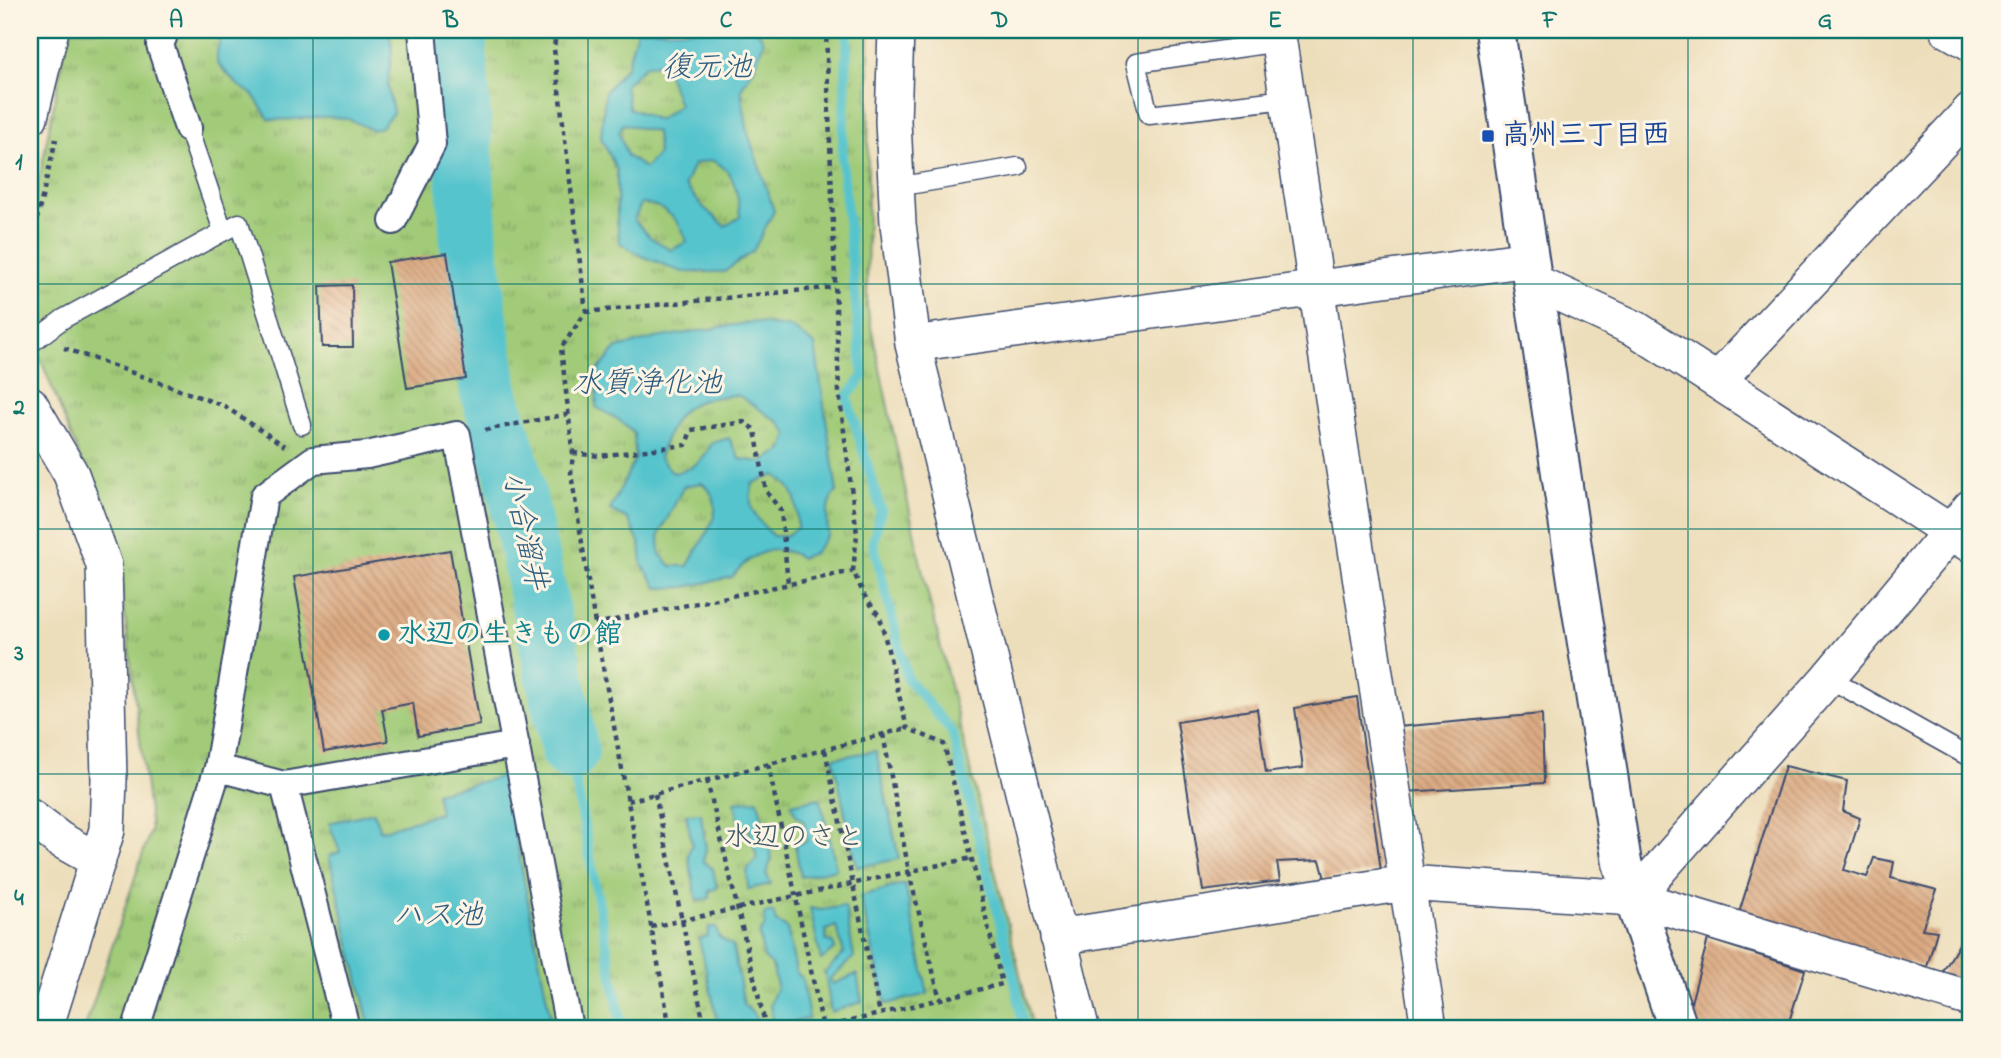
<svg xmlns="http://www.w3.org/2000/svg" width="2001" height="1058" viewBox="0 0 2001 1058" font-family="'Indie Flower','Klee One',sans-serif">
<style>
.park{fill:url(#park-tufts);stroke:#5e7d6b;stroke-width:2}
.water{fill:#56c4cd;stroke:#387a96;stroke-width:2;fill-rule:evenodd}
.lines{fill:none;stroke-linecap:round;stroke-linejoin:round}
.stream{stroke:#56c4cd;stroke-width:10}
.river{stroke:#56c4cd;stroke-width:58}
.building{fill:url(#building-back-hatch)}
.service-casing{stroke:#3a496c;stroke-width:21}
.pedestrian-casing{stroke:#3a496c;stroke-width:30}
.minor-casing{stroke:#3a496c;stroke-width:38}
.tertiary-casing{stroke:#3a496c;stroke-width:42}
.path{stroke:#3a496c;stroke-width:4.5;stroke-dasharray:5 5;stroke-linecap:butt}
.service{stroke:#fff;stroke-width:18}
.pedestrian{stroke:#fff;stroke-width:26}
.minor{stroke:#fff;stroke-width:35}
.tertiary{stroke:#fff;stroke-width:38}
.grid{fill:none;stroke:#0f766e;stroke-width:2;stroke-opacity:0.55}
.transit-dot{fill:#1a4fb4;stroke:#fcf5e5;stroke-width:2.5}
.culture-dot{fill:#0f9aa8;stroke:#fcf5e5;stroke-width:2.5}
.labels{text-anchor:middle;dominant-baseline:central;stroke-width:6;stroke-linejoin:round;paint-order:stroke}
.transit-label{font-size:28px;font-weight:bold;fill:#164399;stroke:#fcf5e5;text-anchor:start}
.culture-label{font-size:28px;font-weight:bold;fill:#0d838f;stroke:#fcf5e5;text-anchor:start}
.park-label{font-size:28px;fill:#3c5664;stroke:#fcf5e5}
.water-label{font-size:30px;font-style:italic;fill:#2d5c7f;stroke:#fcf5e5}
.neatline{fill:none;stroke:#0f766e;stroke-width:2.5}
.grid-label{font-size:23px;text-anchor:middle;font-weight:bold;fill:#0f766e}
</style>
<defs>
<pattern id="park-tufts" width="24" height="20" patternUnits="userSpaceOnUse" patternTransform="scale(1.75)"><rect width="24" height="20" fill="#a1cb78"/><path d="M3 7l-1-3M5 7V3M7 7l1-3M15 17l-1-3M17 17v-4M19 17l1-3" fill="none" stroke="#82a566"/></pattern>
<pattern id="building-back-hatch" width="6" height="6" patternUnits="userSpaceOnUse" patternTransform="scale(1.75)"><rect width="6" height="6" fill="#dcaa82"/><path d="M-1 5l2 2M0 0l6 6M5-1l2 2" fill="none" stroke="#b28b6e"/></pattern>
</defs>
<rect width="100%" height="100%" fill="#fcf5e5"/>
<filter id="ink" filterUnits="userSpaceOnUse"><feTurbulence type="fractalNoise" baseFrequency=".0143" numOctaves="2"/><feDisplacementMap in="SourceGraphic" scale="14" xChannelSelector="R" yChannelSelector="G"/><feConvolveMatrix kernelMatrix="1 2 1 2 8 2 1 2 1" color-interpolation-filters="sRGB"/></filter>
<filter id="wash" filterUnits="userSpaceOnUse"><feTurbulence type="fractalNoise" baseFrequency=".00686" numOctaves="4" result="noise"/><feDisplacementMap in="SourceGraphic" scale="28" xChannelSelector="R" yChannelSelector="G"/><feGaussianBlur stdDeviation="1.57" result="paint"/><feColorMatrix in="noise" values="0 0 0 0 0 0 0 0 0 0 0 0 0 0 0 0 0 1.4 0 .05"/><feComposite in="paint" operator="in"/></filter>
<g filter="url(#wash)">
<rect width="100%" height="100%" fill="#eddebb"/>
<path class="park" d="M70 30H869L867 307 923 574 1033 1028H85L151 829 117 552 30 332V227L66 42Z"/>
<path class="water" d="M222 30H387C397 47 388 67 388 85 388 94 392 103 393 113L381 127 373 130C362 127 354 119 342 118 318 114 294 122 269 119L253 95 238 85 217 63V52Z
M637 30H757L764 41 755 66 741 89 748 133 774 211 753 251 724 272H682L642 256 620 243 617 222V170L601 138 605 92 627 66ZM658 64 669 76 679 105 658 120 629 108 625 85 646 65ZM623 124 656 132 658 154 645 168 627 156 619 132ZM710 160C735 168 738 193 740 217L725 226 702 206 685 185 694 164ZM641 204C665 203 681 222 687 242L671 250 650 237 634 220Z
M753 322 792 328 815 345 837 492 832 496 827 513 828 535 814 553 801 558C774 540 749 555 732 577L685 587 658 588 642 565 640 544 628 519 610 510 635 459 634 433 619 420 596 407 599 369 617 348 656 338ZM738 395 780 423 788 434 783 450 761 462 740 459 729 438 712 443C703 462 694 469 673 473L659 457C677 408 684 399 738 395ZM775 475C798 490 797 502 797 528L785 536H773C755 516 746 511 753 483ZM702 483C734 509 699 540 688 566H671L660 554 659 535 684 486Z
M876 751 899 859 857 867 833 758Z
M504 776 552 1026 542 1028H370L329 856 340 852 329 823 374 812 380 831 440 813 436 793Z
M820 798 827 829 818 833 819 841 830 838 836 869 801 877 795 845 807 841 804 822 796 815 791 804Z
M758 800 772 859 766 873 771 884 748 889 747 871 757 858 749 827 739 822 735 802Z
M701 813 706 850 703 861 713 869 717 888 709 891 710 898 697 901 688 855 692 844 686 814Z
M905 884 928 994 886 1004 860 896Z
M845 906 854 957 830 979 833 984 857 974 862 1002 831 1012 825 972 844 953 836 926 826 930V940L833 943 835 949 821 960 810 908 821 910Z
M773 912 776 922 787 928 796 972 802 978 809 1018 773 1027 770 1004 777 986 772 965 764 958 759 935 765 925 764 914Z
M709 927H716L719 937 733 946 744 1005 755 1015 757 1028H719L699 939 707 936Z"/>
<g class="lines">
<path class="stream" d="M848 30 842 159 863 377 847 397 881 510 873 542 907 678 952 732 1016 986 1024 1028
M570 751 622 1028"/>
<path class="river" d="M457 30 469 246 489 392 512 469 570 751"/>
</g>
<g id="blocks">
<path class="building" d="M447 253 466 379 407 388 387 262Z
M352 285 353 347H322L320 286Z
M450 550 480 725 418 736 413 703 382 709 388 741 324 752 294 577Z
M1357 697 1381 871 1325 879 1320 860 1277 862 1280 881 1203 891 1177 722 1257 709 1266 773 1303 768 1295 708Z
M1542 714 1544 783 1406 792 1398 727Z
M1785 766 1847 781 1843 811 1860 818 1844 870 1867 877 1874 858 1894 862 1891 878 1937 890 1922 929 1937 931 1927 967 1738 916Z
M1971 924V991L1938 980Z
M1708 939 1805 970 1787 1028H1694L1685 1025Z"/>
</g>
</g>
<g filter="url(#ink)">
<use href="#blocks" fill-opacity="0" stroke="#3a496c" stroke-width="2"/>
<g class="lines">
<g class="service-casing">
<path id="service" d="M1279 42 1136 63 1149 115 1287 99
M188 128 223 231
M896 187 1018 167
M30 344 63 319 239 223 302 425
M1828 678 1971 758"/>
</g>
<g class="pedestrian-casing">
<path id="pedestrian" d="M166 30 160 45 188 128
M393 221 432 144 422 30
M284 785 516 745
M136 1028 218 768
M346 1028 284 785 218 768 264 496 313 460 367 455 457 435 569 1028"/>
</g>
<g class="minor-casing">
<path id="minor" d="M896 30 893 121 898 224 913 344 1081 1028
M1277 30 1429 1028
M1948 30 1971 43
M30 117 51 30
M1532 281 1636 329 1717 381 1971 110
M913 344 1529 259
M1717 381 1971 545
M30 404 71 474 104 565 109 780 107 830 45 1028
M30 817 59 839 98 861
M1634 898 1828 678 1971 507
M1058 937 1406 883 1634 898 1971 999"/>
</g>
<g class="tertiary-casing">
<path id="tertiary" d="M1495 30 1577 580 1622 863 1678 1028"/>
</g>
<path class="path" d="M556 30 554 49 586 312 561 348 573 453 571 474 595 624 670 1028
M37 309 31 244 56 139
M586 312 834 287
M64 348 224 406 285 446
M485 430 569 414
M573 453 599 456 686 445 691 430 744 422 755 430 766 491 781 511 788 584
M595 624 853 571
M883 734 909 872 940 1000
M825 750 880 1014
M768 764 823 1028
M707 780 766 1028
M655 794 705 1028
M628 801 907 728
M651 927 972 858
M822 1028 1002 984 944 744 907 728 880 617 864 595 853 571 857 534 839 392 826 30"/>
<use href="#service" class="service"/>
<use href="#pedestrian" class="pedestrian"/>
<use href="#minor" class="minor"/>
<use href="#tertiary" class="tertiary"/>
</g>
</g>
<path class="grid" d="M313 30V1028M588 30V1028M863 30V1028M1138 30V1028M1413 30V1028M1688 30V1028M30 284H1971M30 529H1971M30 774H1971"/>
<rect class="transit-dot" x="1481" y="129" width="14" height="14" rx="3.5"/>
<circle class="culture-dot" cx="384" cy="635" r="7"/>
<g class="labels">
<g class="transit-label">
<text x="1502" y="136">高州三丁目西</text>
</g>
<g class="culture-label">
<text x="398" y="635">水辺の生きもの館</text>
</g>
<g class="park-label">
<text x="794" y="838">水辺のさと</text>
</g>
<g class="water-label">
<text x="707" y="69">復元池</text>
<text x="647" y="385">水質浄化池</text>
<text transform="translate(523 531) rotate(78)">小合溜井</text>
<text x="438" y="917">ハス池</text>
</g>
</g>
<rect width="2001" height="1058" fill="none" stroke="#fcf5e5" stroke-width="77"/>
<rect x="38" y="38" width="1924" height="982" class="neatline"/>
<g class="grid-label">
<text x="176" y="27">A</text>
<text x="451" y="27">B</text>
<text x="726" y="27">C</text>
<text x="1000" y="27">D</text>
<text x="1275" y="27">E</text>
<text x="1550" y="27">F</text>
<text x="1825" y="27">G</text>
<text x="19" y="169">1</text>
<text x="19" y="414">2</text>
<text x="19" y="660">3</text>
<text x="19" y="905">4</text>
</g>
</svg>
